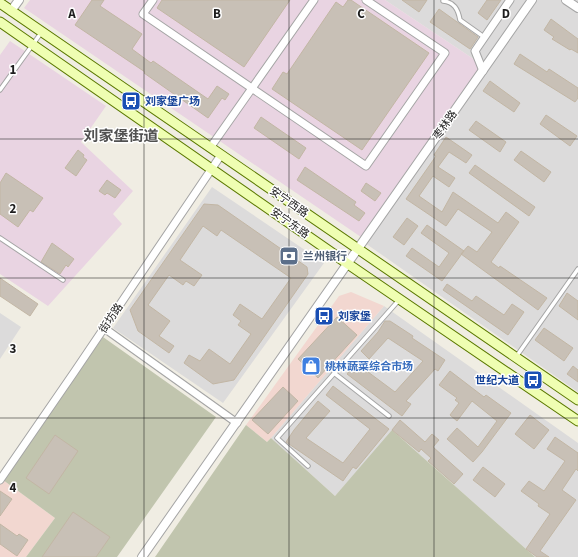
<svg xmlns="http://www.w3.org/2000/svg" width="578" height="557" viewBox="0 0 578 557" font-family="'Source Sans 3','Noto Sans SC',sans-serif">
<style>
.residential{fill:#dcdbdb}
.commercial{fill:#f2d7d0}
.industrial{fill:#e9d4e2}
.construction{fill:#c1c5ae}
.building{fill:#c8c0b6;stroke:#c2b6a4}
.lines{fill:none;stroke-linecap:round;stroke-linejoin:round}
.service-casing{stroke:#a5a5a5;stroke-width:5.5}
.minor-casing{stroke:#a5a5a5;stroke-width:9}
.tertiary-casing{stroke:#a5a5a5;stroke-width:10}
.secondary-casing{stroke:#5b7900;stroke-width:11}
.service{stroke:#fff;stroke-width:3.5}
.minor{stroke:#fff;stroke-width:7}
.tertiary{stroke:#fff;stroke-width:8}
.secondary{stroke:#effeb2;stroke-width:9}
.grid{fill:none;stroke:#1e1e1e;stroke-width:1;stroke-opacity:0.55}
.labels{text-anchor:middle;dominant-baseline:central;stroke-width:3;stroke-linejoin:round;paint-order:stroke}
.transit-label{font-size:11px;font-weight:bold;fill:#164399;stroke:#fff;text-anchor:start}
.street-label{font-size:11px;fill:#1e1e1e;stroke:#fff}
.service-label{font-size:11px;font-weight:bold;fill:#4e5e75;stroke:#fff;text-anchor:start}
.shop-label{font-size:11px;font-weight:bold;fill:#366cbe;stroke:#fff;text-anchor:start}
.district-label{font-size:15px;font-weight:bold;fill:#515151;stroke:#fff}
.grid-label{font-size:13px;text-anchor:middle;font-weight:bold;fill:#1e1e1e;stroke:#fff;stroke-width:3;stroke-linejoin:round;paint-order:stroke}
</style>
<rect width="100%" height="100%" fill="#f0ede3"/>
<path class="residential" d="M385 0H527L484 66Z
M530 0H578V392L365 243Z
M212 187 324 263 223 403 113 328Z
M384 306 578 443V557H535L393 431 335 496 271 438Z
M0 313 21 327 0 359Z"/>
<path class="commercial" d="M351 292 384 306 271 438 267 442 246 425 339 296Z
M3 480 55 518 26 557H0V484Z"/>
<path class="industrial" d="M30 0H385L484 66 361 237 24 8Z
M10 41 106 106 81 142 133 191 113 214 122 224 48 306 0 274V55Z"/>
<path class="construction" d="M103 337 216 417 117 557H26L55 518 3 480Z
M246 425 267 442 271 438 335 496 392 430 535 557H155Z"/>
<path class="building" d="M92 0H104L100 6 142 34 132 49 151 63 153 61 208 99 217 86 229 94 225 100 222 98 208 118 144 73 145 72 75 25Z
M162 0H290L244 67 157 8Z
M348 0H351L429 53 362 150 272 89 283 72 287 74 336 2 343 7Z
M402 0H427L419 12Z
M487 0H501L487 20 478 13Z
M439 9 478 37 470 49 430 22Z
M551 19 578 39V53L571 49 570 50 552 39 554 37 544 30Z
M520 54 547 72 549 69 578 88V98L575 102 514 64Z
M490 81 520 103 514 112 483 91Z
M546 115 577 136 570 146 540 124Z
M261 117 306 148 299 159 254 128Z
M476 121 506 142 500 152 469 130Z
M446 137 472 155 466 163 449 152 438 167 455 178 449 187 433 176 419 196 442 212 453 192 498 223 506 212 519 222 491 262 499 268 500 266 547 298 538 310 461 254 468 246 477 252 492 232 458 209 446 226 406 199 436 156 434 155Z
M78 150 84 155 83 157 87 160 76 176 65 168Z
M521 151 551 172 544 182 514 160Z
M475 165 535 207 529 216 469 173Z
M305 167 356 202 354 205 365 213 359 221 297 180Z
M6 173 43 198 33 212 30 210 18 227 0 214V183Z
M107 180 121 190 115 198 107 193 105 195 99 191Z
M366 183 381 193 375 201 361 191Z
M204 204 218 205 307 267 308 274 234 380 213 384 184 363 189 355 200 361 209 349 230 364 251 334 238 325 241 321 233 315 240 304 262 319 291 278 221 230 217 236 203 226 180 260 202 275 194 286 186 281 183 285 169 275 148 305 170 321 159 336 174 346 169 353 138 331 130 310Z
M407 218 418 226 404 245 393 237Z
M427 225 464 251 442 281 406 256 412 248 439 267 449 253 421 233Z
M52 243 74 259 68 267 66 265 60 274 41 262Z
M0 278 38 304 30 316 0 296Z
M447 284 472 301 476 296 504 315 512 304 524 312 508 335 443 290Z
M567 293 578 301V320L559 306Z
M337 317 357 335 318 378 298 359Z
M385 321H390L413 336 412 338 445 360 438 371 435 369 406 401 411 404 402 416 347 374 356 363 395 392 423 361 388 338 369 359 361 351 378 332Z
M544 328 573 348 564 361 535 340Z
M573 366 578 370V382L567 374Z
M450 371 484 397 486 395 511 413 482 452 473 462 447 439 457 428 478 447 497 421 472 401 457 421 450 415 459 403 455 400 457 398 439 385Z
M333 386 389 429 356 469 353 467 343 481 286 442 294 430 318 401 330 411 306 438 343 463 370 429 326 395Z
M283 387 298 401 268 434 252 420Z
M530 415 549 430 534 449 515 434Z
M400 420 425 442 432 434 439 440 433 447 463 474 454 484 428 461 431 458 421 449 419 452 392 430Z
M55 435 78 451 49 494 26 478Z
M555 437 578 453V471L576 469 562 490 576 500 540 551 549 557H537L526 549 550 514 538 506 539 504 521 491 529 481 544 491 565 461 547 449Z
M483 467 505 484 495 497 473 480Z
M0 491 12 499 0 516Z
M73 512 110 537 96 557H42Z
M0 524 17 536 19 534 28 540 17 556 0 544Z"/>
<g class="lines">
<g class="service-casing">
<path id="service" d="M443 1C454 2 458 9 460 20L484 37
M0 90 41 33
M0 238 63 280
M516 357 578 269
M334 373 389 416
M308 466 277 438 399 300"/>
</g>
<g class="minor-casing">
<path id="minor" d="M153 0 143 14 366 166 445 53 366 0
M483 71 475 51 510 0
M210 148 314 0
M104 328 237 423
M0 480 75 371 221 155"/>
</g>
<g class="tertiary-casing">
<path id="tertiary" d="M566 0 578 8
M11 11 19 0
M142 557 532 0"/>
</g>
<g class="secondary-casing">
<path id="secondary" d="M0 3 578 400
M0 22 348 264 578 421"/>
</g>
<use href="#service" class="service"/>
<use href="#minor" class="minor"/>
<use href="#tertiary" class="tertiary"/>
<use href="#secondary" class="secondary"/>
</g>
<path class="grid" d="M144 0V557M289 0V557M434 0V557M0 139H578M0 278H578M0 418H578"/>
<defs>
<g id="bus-square" transform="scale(1)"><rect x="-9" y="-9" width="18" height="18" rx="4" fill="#1a4fb4" stroke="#fff"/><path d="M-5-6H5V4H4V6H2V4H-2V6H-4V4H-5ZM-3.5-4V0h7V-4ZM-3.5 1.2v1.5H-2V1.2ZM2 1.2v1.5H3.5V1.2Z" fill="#fff"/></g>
<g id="bank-square" transform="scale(1)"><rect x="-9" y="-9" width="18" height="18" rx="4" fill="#5c6f8a" stroke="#fff"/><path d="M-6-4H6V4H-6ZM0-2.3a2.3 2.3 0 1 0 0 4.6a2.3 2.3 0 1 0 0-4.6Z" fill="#fff"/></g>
<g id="shop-square" transform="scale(1)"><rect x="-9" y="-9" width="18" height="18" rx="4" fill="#3f7fe0" stroke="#fff"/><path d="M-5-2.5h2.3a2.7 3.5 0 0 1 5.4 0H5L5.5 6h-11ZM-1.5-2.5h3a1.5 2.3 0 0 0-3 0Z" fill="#fff"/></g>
</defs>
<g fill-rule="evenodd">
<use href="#bus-square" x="131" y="101"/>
<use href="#bank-square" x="289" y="256"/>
<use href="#bus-square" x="324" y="316"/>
<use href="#shop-square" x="311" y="366"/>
<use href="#bus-square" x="533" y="380"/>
</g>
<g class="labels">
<g class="transit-label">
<text x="145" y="101">刘家堡广场</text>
<text x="338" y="316">刘家堡</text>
<text x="519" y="380" text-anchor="end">世纪大道</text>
</g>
<g class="street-label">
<text transform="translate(445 125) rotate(-55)">枣林路</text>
<text transform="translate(289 202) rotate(35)">安宁西路</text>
<text transform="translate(290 223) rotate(35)">安宁东路</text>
<text transform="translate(111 318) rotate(-56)">街坊路</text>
</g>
<g class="service-label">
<text x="303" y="256">兰州银行</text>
</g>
<g class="shop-label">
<text x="325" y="366">桃林蔬菜综合市场</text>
</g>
<g class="district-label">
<text x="121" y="136">刘家堡街道</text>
</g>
</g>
<g class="grid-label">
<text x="72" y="18">A</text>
<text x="217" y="18">B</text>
<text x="361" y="18">C</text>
<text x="506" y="18">D</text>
<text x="13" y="74">1</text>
<text x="13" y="213">2</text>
<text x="13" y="353">3</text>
<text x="13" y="492">4</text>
</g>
</svg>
